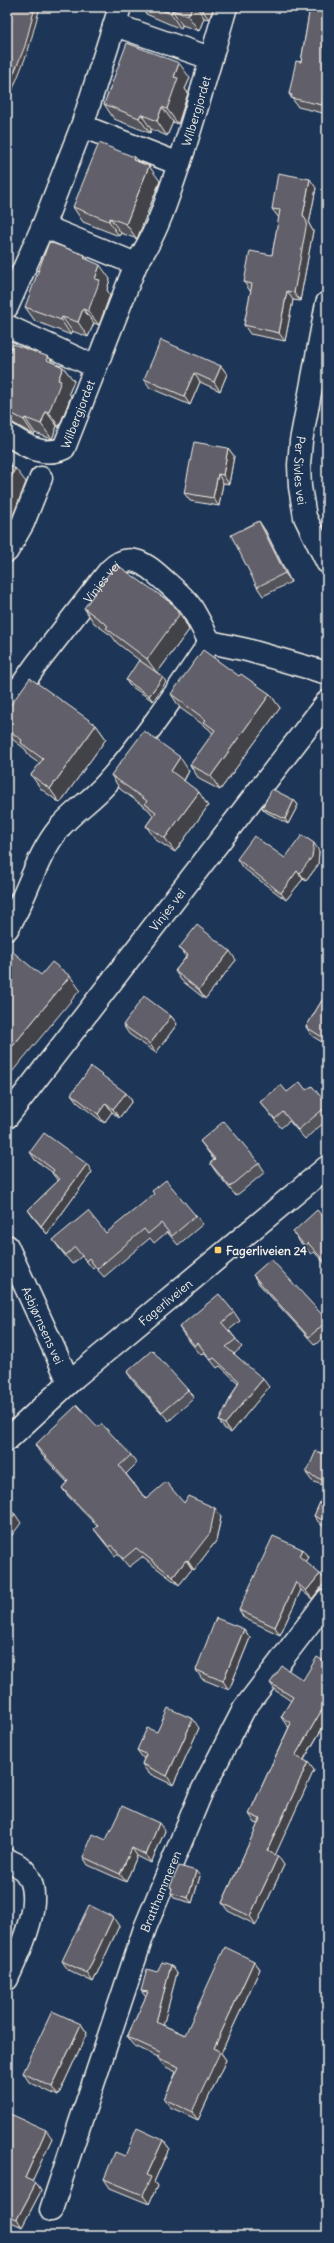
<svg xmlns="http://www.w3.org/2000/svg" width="334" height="2243" viewBox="0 0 334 2243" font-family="Delius,sans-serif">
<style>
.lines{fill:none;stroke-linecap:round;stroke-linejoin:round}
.street-casing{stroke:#f4f1e8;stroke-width:25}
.street{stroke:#1d3557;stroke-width:22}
.wall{fill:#53525b;stroke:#f4f1e8}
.shaded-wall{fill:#43424a;stroke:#f4f1e8}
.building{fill:#605f6a;stroke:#f4f1e8}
.poi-dot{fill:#ffd166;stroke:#1d3557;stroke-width:1.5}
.labels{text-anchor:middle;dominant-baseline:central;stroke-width:3.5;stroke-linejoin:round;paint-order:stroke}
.street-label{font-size:12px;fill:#f4f1e8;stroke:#1d3557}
.poi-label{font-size:12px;font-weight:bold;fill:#f4f1e8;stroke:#1d3557;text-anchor:start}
</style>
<rect width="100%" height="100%" fill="#1d3557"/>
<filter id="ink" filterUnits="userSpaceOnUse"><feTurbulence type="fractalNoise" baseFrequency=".025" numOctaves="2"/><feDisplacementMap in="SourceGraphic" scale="8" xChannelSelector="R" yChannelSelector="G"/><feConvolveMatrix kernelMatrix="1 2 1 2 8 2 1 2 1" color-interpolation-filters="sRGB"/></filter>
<g filter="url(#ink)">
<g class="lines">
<g class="street-casing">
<g id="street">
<path d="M115 25 210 58"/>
<path d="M82 126 179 164"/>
<path d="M43 226 136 264"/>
<path id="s1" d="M327 303 301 441 299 465 300 487 305 517 327 562"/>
<path d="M7 307 43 226 82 126 120 7"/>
<path d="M7 326 94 366"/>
<path id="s2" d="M7 434C25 445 42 458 64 448L136 264C154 238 164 209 174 179 194 122 209 64 226 7"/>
<path d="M7 551 23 523 41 478"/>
<path d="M210 642 247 650 327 673"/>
<path id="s3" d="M7 706 36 665 110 570C131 549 148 566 165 581 174 589 184 597 191 607 198 618 204 631 210 642"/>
<path d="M7 929C27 897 35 857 60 827 74 811 92 800 106 784 145 740 177 691 210 642"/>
<path id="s4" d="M7 1117 327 702"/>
<path id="s5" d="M7 1246 69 1382"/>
<path id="s6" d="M7 1440 75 1377 327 1167"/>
<path d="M7 1860C58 1877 21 1947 7 1979"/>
<path id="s7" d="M51 2210 145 1928 201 1793 244 1709 327 1600"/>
</g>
</g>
<use href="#street" class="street"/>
</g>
<path class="wall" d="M140 7H214L209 19 204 18 199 31 182 25 181 29 146 14Z
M309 7H327V114L298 107 289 94 301 62 310 8Z
M190 78 185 89 188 93 178 124 173 122 167 136 151 129 150 133 114 119 104 104Z
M138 162 160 181 137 239 121 233 119 236 83 222 73 207Z
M316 188 309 224 313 231 300 301 293 300 285 341 250 334 244 325 251 291H250L244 282 272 255 279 218 272 209Z
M89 260 110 279 107 290 110 295 99 323V325L94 323 88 337 72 331 71 335 35 321 25 307Z
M7 358 52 362 63 367 74 381 69 393 71 396 59 427 57 426 52 439 35 433 34 435 13 423H7Z
M221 366 227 374 220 391 200 382 190 405 150 388 144 379Z
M228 448 234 456 229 484 223 483 219 506 190 501 184 493Z
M265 530 291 582 263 596 257 587Z
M84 608 184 620 189 630 157 673 166 682 153 701 129 685 126 680 148 667 117 643 112 636 94 623Z
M239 676 270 694 280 708 220 790 199 779 190 765 213 734 209 729 180 708 171 694Z
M7 710 96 725 106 739 60 803 41 789 31 775 40 764 30 757 25 749 7 735Z
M189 771 184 781 208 806 175 852 156 840 146 826 153 816 149 810 120 789 111 775Z
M294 800 298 805 288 824 266 812 262 808Z
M319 851 318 865 306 881 303 879 286 900 242 867 237 859 285 858Z
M179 948 236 960 205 999 181 980 175 971 186 957Z
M327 992V1045L312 1036 306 1027Z
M171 1016 177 1024 156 1053 129 1034 123 1025Z
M306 1090 327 1104V1120L305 1139 289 1121 281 1128 267 1110 260 1102 287 1092Z
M126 1093 132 1101 119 1118 112 1112 104 1123 77 1102 71 1094Z
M200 1141 259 1163 265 1172 236 1196 216 1172 210 1163 214 1160Z
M30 1152 92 1172 47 1234 33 1217 28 1210 58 1181 52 1173V1172L35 1160Z
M196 1216 203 1224 178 1245 167 1232 154 1243 150 1238 104 1277 95 1267 93 1269 82 1256 72 1264 59 1248 53 1240 106 1233Z
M327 1221V1266L314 1252 311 1254 299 1241 293 1232Z
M253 1275 327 1320V1334L315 1345 259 1284Z
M234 1312 240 1321 229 1330 242 1347 234 1354 269 1387 231 1433 225 1429 219 1421 238 1383 220 1366 217 1368 204 1352 201 1355 185 1336 179 1327Z
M127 1372 188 1390 194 1398 169 1421 133 1381Z
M98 1427 131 1455 137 1463 126 1474 146 1499 184 1503 221 1517 216 1541 194 1570 192 1569 179 1585 142 1557 129 1567 118 1554 115 1556 100 1537 94 1529 97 1526 68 1496 62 1488 67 1482 41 1454 35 1445Z
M327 1455V1528L320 1524 314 1516 327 1487 312 1481 306 1473Z
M302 1549 308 1557 305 1562 326 1581 312 1599 301 1590 280 1635 244 1618 239 1610Z
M244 1629 250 1638 229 1690 202 1679 196 1670Z
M327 1663V1720L304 1760 314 1770 275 1855 284 1865 256 1925 228 1911 222 1903 258 1824 255 1823 249 1814 289 1727 287 1726 281 1717 291 1701 276 1691 270 1683 303 1680Z
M199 1728 173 1785 148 1773 142 1764 144 1759 143 1758 137 1750 157 1732Z
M165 1831 151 1863 137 1856 126 1882 88 1865 83 1857 106 1840Z
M200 1876 192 1903 174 1898 171 1893 172 1889 170 1887Z
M119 1926 93 1982 68 1970 62 1961Z
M254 1961 260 1969 221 2053 226 2060 198 2120 170 2107 164 2099 176 2072 164 2066 158 2058V2057L133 2045 127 2037 146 1997 141 1991 157 1972 177 1973 163 2025 185 2035Z
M81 2024 87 2033 58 2096 29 2082 23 2073Z
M7 2116 52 2138 32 2181 36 2183 41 2191 22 2227 7 2220Z
M163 2140 169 2148 154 2182 157 2186 149 2204 110 2188 104 2179 125 2156Z"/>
<path class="shaded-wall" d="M35 7H40L28 51 7 104V90Z
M192 7H197L204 18 199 31 188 16Z
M200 7H214L209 19Z
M172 10 182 25 181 29 171 14Z
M179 63 190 78 185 89 188 93 178 124 167 109 174 77Z
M327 80V113L322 105Z
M162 107 173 122 167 136 157 121Z
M141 114 151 129 150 133 139 118Z
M134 157 145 172 133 160Z
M149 166 160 181 137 239 126 224Z
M310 179 316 188 309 224 313 231 300 301 294 293 303 215Z
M110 218 121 233 119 236 109 221Z
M85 255 96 270 84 258Z
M100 265 110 279 107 290 110 295 99 325 88 311 95 279Z
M287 291 293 300 285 341 279 333Z
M83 309 94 323 88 337 78 322Z
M62 317 72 331 71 335 61 320Z
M49 357 59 372 47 360Z
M221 366 227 374 220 391 214 382Z
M63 367 74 381 69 393 71 396 59 427 49 412 58 380Z
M194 373 200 382 190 405 184 396Z
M46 411 57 426 52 439 41 424Z
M25 418 35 433 34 435 24 420Z
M228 448 234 456 229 484 223 475Z
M7 459 15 470V468L26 482 12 518 7 526Z
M218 474 223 483 219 506 213 498Z
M259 521 265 530 291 582 285 573Z
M174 605 184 620 189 630 157 673 147 659Z
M163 677 166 682 153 701 149 696Z
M270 694 280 708 220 790 211 776Z
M96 725 106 739 60 803 50 789Z
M180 757 189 771 181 785 171 771Z
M199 792 208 806 175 852 165 838Z
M294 800 298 805 288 824 285 819Z
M314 843 319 851 318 865 306 881 300 873Z
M297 871 303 879 286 900 281 893Z
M7 889 11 894 7 902Z
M230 951 236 960 205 999 199 990Z
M70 976 80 990 7 1078V1053Z
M171 1016 177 1024 156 1053 150 1044Z
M126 1093 132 1101 119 1118 113 1109Z
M106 1103 112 1112 104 1123 98 1114Z
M87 1164 92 1172 47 1234 41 1226Z
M263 1379 269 1387 231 1433 225 1424Z
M215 1508 221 1517 216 1541 194 1570 188 1561Z
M15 1514 21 1523 7 1542V1525Z
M302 1549 308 1557 304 1564 299 1556Z
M186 1560 192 1569 179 1585 173 1577Z
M320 1574 326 1581 312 1599 306 1591Z
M296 1582 301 1590 280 1635 275 1627Z
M244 1629 250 1638 229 1690 223 1681Z
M327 1701V1720L301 1764 295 1756Z
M193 1719 199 1728 173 1785 167 1776Z
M308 1762 314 1770 273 1860 267 1851Z
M159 1823 165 1831 151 1863 146 1855Z
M132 1848 137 1856 126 1882 120 1874Z
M278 1856 284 1865 256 1925 250 1916Z
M196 1871 200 1876 192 1903 188 1898Z
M113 1917 119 1926 93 1982 87 1973Z
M254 1961 260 1969 221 2053 226 2060 198 2120 192 2112 214 2048Z
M171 1965 177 1973 162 2030 156 2022Z
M81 2024 87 2033 58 2096 52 2087Z
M46 2130 52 2138 30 2186 25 2178Z
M163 2140 169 2148 154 2182 157 2186 149 2204 143 2195 147 2175Z
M36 2183 41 2191 22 2227 17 2219Z"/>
<path class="building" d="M8 7H35L25 46 7 90V10Z
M154 7H192L188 16 172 10 171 14Z
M310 7H327V80L322 105 291 98 292 95 289 94 296 61 301 62Z
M127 43 179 63 174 77 178 78 167 109 162 107 157 121 141 114 139 118 104 104Z
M99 143 134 157 133 160 149 166 126 224 110 218 109 221 73 207Z
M278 173 310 179 303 215 307 222 294 293 287 291 279 333 244 325 252 284 244 282 250 251 272 255 280 210 272 209Z
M49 242 85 255 84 258 100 265 95 279 100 280 89 309 88 311 83 309 78 322 62 317 61 320 25 307Z
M161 340 221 366 214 382 194 373 184 396 144 379Z
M13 344 49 357 47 360 63 367 58 380 61 381 49 412 46 411 41 424 25 418 24 420 7 411V358Z
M194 442 228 448 223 475 218 474 213 498 184 493Z
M7 464 15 468 7 489Z
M259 521 285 573 257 587 231 535Z
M116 564 174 605 179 615 147 659 106 628 108 626 84 608Z
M203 650 239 676 241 674 270 694 211 776 190 765 215 730 204 722 206 720 171 694Z
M139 660 163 677 149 696 126 680Z
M30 678 96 725 50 789 31 775 43 759 21 743 22 740 7 729V710Z
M144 731 180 757 171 771 199 792 165 838 146 826 156 812 145 804 147 801 111 775Z
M272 789 294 800 285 819 262 808Z
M302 835 314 843 312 857 300 873 297 871 281 893 237 859 254 836 285 858Z
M197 925 230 951 199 990 175 971 188 955 179 948Z
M7 947 41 975 52 962 70 976 7 1053Z
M327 992V1040L306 1027Z
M144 996 171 1016 150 1044 123 1025Z
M91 1067 126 1093 113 1109 106 1103 98 1114 71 1094Z
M300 1082 306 1090 312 1086 327 1104V1106L298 1130 283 1112 275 1119 260 1102 281 1085 287 1092Z
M224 1121 259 1163 230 1187 210 1163 215 1159 200 1141Z
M44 1133 87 1164 41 1226 28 1210 60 1179 52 1173 54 1170 30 1152Z
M166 1180 196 1216 172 1236 161 1223 148 1234 144 1229 97 1269 89 1258 86 1261 75 1247 66 1255 53 1240 88 1211 106 1233 154 1194 152 1191Z
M317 1210 327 1221V1264L308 1243 305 1246 293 1232Z
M271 1259 327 1320V1321L309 1337 253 1275Z
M219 1294 234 1312 222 1323 236 1339 226 1347 263 1379 225 1424 219 1421 239 1381 214 1358 211 1360 198 1343 195 1346 179 1327Z
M152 1350 188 1390 162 1412 127 1372Z
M77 1405 98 1427 102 1424 131 1455 119 1466 146 1499 166 1482 184 1503 188 1496 215 1508 210 1533 188 1561 186 1560 173 1577 136 1548 123 1559 112 1545 109 1547 94 1529 98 1525 62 1488 68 1481 35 1445Z
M316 1451 327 1455V1482L306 1473Z
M327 1486V1522L314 1516Z
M7 1508 15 1514 7 1525Z
M273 1536 302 1549 299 1556 320 1574 306 1591 296 1582 275 1627 239 1610Z
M216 1618 244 1629 223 1681 196 1670Z
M317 1657 327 1663V1701L295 1756 308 1762 267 1851 278 1856 250 1916 222 1903 260 1819 249 1814 291 1723 281 1717 293 1697 270 1683 282 1666 303 1680Z
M168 1708 193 1719 167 1776 142 1764 146 1754 137 1750 147 1728 157 1732Z
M122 1806 159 1823 146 1855 132 1848 120 1874 83 1857 93 1834 106 1840Z
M179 1866 196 1871 188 1898 171 1893 172 1888 170 1887Z
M89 1905 113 1917 87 1973 62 1961Z
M225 1947 254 1961 214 2048 220 2052 192 2112 164 2099 179 2067 158 2058 160 2052 127 2037 148 1992 141 1991 147 1969 157 1972 162 1962 171 1965 156 2022 185 2035Z
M52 2011 81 2024 52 2087 23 2073Z
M8 2113 46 2130 25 2178 36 2183 17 2219 7 2215V2116Z
M137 2128 163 2140 147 2175 151 2177 143 2195 104 2179 115 2152 125 2156Z"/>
</g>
<rect class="poi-dot" x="214" y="1246" width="8" height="8" rx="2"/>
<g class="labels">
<g class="street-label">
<text stroke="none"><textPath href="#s2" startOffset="424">Wilbergjordet</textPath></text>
<text stroke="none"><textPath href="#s2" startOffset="98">Wilbergjordet</textPath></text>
<text stroke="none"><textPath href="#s1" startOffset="170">Per Sivles vei</textPath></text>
<text stroke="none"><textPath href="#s3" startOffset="156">Vinjes vei</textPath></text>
<text stroke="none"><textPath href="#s4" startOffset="262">Vinjes vei</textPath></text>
<text stroke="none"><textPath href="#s6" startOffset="210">Fagerliveien</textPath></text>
<text stroke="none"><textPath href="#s5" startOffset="87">Asbjørnsens vei</textPath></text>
<text stroke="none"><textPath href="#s7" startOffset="337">Bratthammeren</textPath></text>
</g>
<g class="poi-label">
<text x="226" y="1250">Fagerliveien 24</text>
</g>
</g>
<rect width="334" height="2243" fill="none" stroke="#1d3557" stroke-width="24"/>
<rect x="12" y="12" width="310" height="2219" fill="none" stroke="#f4f1e8" stroke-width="1.5" filter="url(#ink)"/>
</svg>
